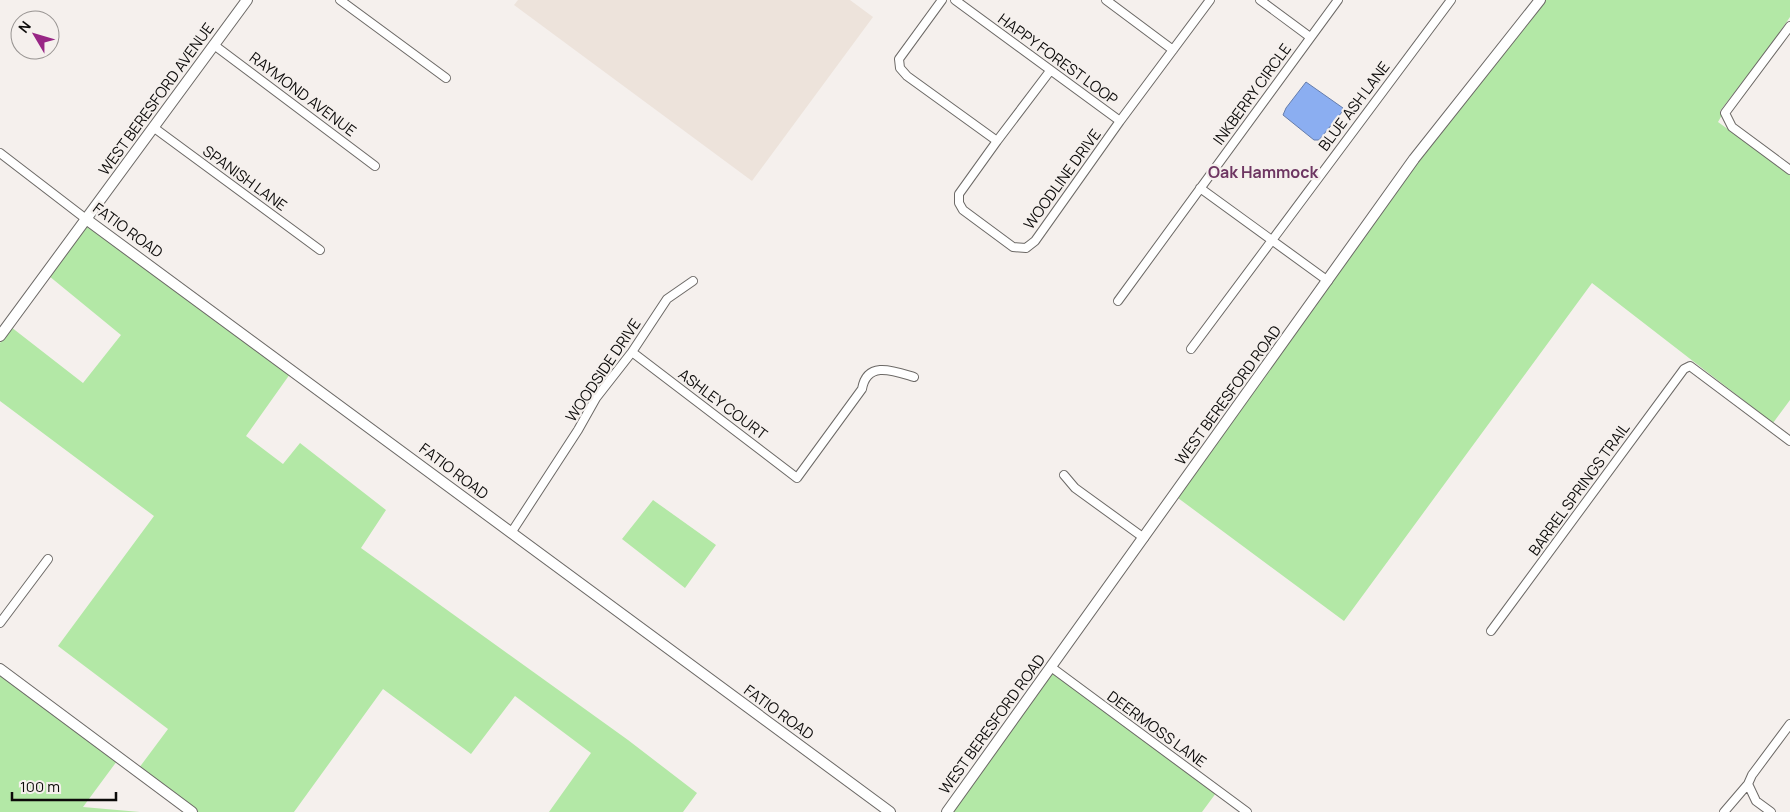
<svg xmlns="http://www.w3.org/2000/svg" width="1790" height="812" viewBox="0 0 1790 812" font-family="Manrope,sans-serif">
<style>
.built{fill:#ede3db}
.green{fill:#b3e8a6}
.water{fill:#8baef1;stroke:#657dac}
.lines{fill:none;stroke-linecap:round;stroke-linejoin:round}
.minor-casing{stroke:#6c6966;stroke-width:10}
.tertiary-casing{stroke:#6c6966;stroke-width:12}
.minor{stroke:#fff;stroke-width:8}
.tertiary{stroke:#fff;stroke-width:10}
.labels{text-anchor:middle;dominant-baseline:central;stroke-width:4.5;stroke-linejoin:round;paint-order:stroke}
.street-label{font-size:15px;fill:#0c0b0a;stroke:#f5f0ed}
.neighbourhood-label{font-size:16px;font-weight:bold;fill:#6e3662;stroke:#f5f0ed}
</style>
<rect width="100%" height="100%" fill="#f5f0ed"/>
<path class="built" d="M518 0H850L873 17 752 181 514 5Z"/>
<path class="green" d="M1545 0H1790V17L1768 49 1720 111V113L1722 115 1718 122 1790 174V400L1773 423 1592 283 1344 621 1178 498 1418 162Z
M87 226 290 374 246 436 283 464 300 443 386 510 361 548 628 740 697 793 683 812H549L591 753 515 696 471 754 383 689 294 812H198L139 768 168 729 58 646 154 516 0 401V343L11 327 83 383 121 335 49 276Z
M653 500 716 545 685 588 622 539Z
M1052 672 1216 793 1202 812H952Z
M0 673 117 761 83 807 140 812H0Z"/>
<path class="water" d="M1306 82 1343 108 1342 112 1319 140H1314L1283 115 1286 108Z"/>
<g class="lines">
<g class="minor-casing">
<path id="minor" d="M340 0 446 78
M942 0 899 59 900 68 907 76 997 141
M955 0 1120 121
M1106 0 1173 50
M1260 0 1310 37
M1790 26 1725 113 1732 127 1790 170
M214 45 375 166
M1050 71 997 141 959 194V203L963 210 1013 247 1026 248 1035 241 1120 121 1210 0
M153 127 320 250
M0 153 86 219
M1200 188 1328 281
M1118 301 1338 0
M1191 349 1451 0
M632 352 797 478 862 389C867 360 894 371 914 377
M1064 475 1075 488 1144 538
M511 533 578 430 596 398 632 352 667 299 693 281
M0 623 48 559
M1491 631 1684 369 1690 366 1790 441
M1051 667 1247 812
M1748 784 1756 801 1771 812
M1724 812 1748 784 1752 775 1790 724"/>
</g>
<g class="tertiary-casing">
<path id="tertiary" d="M86 219 890 812
M0 336 247 0
M0 669 192 812
M947 812 1414 159 1540 0"/>
</g>
<use href="#minor" class="minor"/>
<use href="#tertiary" class="tertiary"/>
</g>
<g class="labels">
<g class="street-label">
<text transform="translate(1058 59) rotate(36)">HAPPY FOREST LOOP</text>
<text transform="translate(303 94) rotate(37)">RAYMOND AVENUE</text>
<text transform="translate(1252 94) rotate(-54)">INKBERRY CIRCLE</text>
<text transform="translate(156 99) rotate(-54)">WEST BERESFORD AVENUE</text>
<text transform="translate(1354 106) rotate(-53)">BLUE ASH LANE</text>
<text transform="translate(245 178) rotate(36)">SPANISH LANE</text>
<text transform="translate(1062 179) rotate(-54)">WOODLINE DRIVE</text>
<text transform="translate(128 230) rotate(36)">FATIO ROAD</text>
<text transform="translate(603 370) rotate(-56)">WOODSIDE DRIVE</text>
<text transform="translate(1228 395) rotate(-54)">WEST BERESFORD ROAD</text>
<text transform="translate(723 404) rotate(37)">ASHLEY COURT</text>
<text transform="translate(454 471) rotate(37)">FATIO ROAD</text>
<text transform="translate(1579 489) rotate(-54)">BARREL SPRINGS TRAIL</text>
<text transform="translate(779 712) rotate(36)">FATIO ROAD</text>
<text transform="translate(992 724) rotate(-54)">WEST BERESFORD ROAD</text>
<text transform="translate(1157 729) rotate(36)">DEERMOSS LANE</text>
</g>
<g class="neighbourhood-label">
<text x="1263" y="172">Oak Hammock</text>
</g>
</g>
<g transform="translate(35 35) rotate(308)"><circle r="24" fill="#f5f0ed" stroke="#989492"/>
<path d="M0-4L9 19L0 12L-9 19Z" fill="#982685"/>
<text y="-8" font-size="14" font-weight="bold" text-anchor="middle" fill="#0c0b0a">N</text>
</g>
<path d="M12 792v8h104v-8" fill="none" stroke="#0c0b0a" stroke-width="2.5"/>
<text x="20" y="792" font-size="15" fill="#0c0b0a" stroke="#f5f0ed" stroke-width="4" paint-order="stroke">100 m</text>
</svg>
